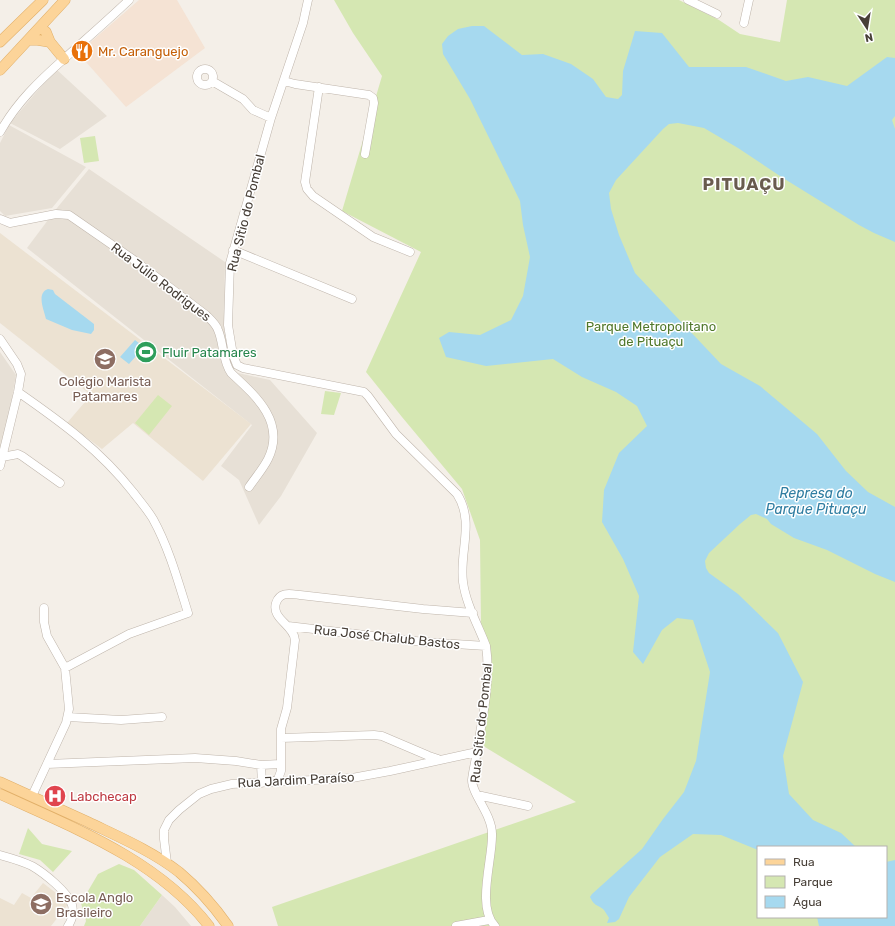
<svg xmlns="http://www.w3.org/2000/svg" width="895" height="926" viewBox="0 0 895 926" font-family="Rubik,sans-serif">
<style>
.residential{fill:#e7e0d6}
.commercial{fill:#f5e3d4}
.education{fill:#ece2d2}
.green{fill:#d5e7b2;fill-rule:evenodd}
.water{fill:#a6d9ef}
.lines{fill:none;stroke-linecap:round;stroke-linejoin:round}
.minor-casing{stroke:#bfb5ab;stroke-width:9}
.major-casing{stroke:#e1af68;stroke-width:11}
.minor{stroke:#fff;stroke-width:8}
.major{stroke:#fcd499;stroke-width:10}
.labels{text-anchor:middle;dominant-baseline:central;stroke-width:3;stroke-linejoin:round;paint-order:stroke}
.food-label{font-size:13px;fill:#c56008;stroke:#fff;text-anchor:start}
.street-label{font-size:13px;fill:#473f37;stroke:#fff}
.park-label{font-size:13px;fill:#50782b;stroke:#fff}
.leisure-label{font-size:13px;fill:#27864d;stroke:#fff;text-anchor:start}
.education-label{font-size:13px;fill:#785e54;stroke:#fff}
.health-label{font-size:13px;fill:#be3a42;stroke:#fff;text-anchor:start}
.water-label{font-size:14px;font-style:italic;fill:#2f7da1;stroke:#fff}
.district-label{font-size:17px;font-weight:bold;letter-spacing:1px;fill:#695b4e;stroke:#fff}
</style>
<rect width="100%" height="100%" fill="#f4efe8"/>
<path class="residential" d="M56 69 107 116 60 149 10 123Z
M9 125 86 167 52 208 5 216 0 211V143Z
M89 169 225 262 224 328 230 366 238 373 270 380 317 433 281 496 259 525 239 480 221 466 252 425 27 248 57 208Z
M0 352 16 375 0 467Z
M162 895 175 907 191 926H140Z"/>
<path class="commercial" d="M139 0H177L205 48 126 107 78 53Z"/>
<path class="education" d="M0 233 251 424 203 481 133 423 102 449 67 423 91 395 0 323Z
M43 883 69 903 51 926H0V898L14 905 22 893 31 898Z"/>
<path class="green" d="M334 0H679L719 20 740 34 780 42 787 0H895V926H278L272 907 576 802 480 744 489 686 481 627 480 540 462 489 402 417 366 372 421 252 342 211 382 76 353 33ZM758 847H886V917H758Z
M95 136 99 161 84 163 80 138Z
M325 391 341 393 334 415 321 414Z
M158 395 172 406 149 435 135 423Z
M28 828 42 844 72 851 53 872 40 860 19 854Z
M119 864 134 870 162 895 140 926H84L86 921 81 903 98 874Z"/>
<path class="water" d="M472 26H484L522 55 543 54 571 64 593 79 606 97 618 99 622 95 623 71 635 31 662 33 689 67H746L786 81 808 77 847 86 887 57 895 58V116L892 120 895 129V242L874 233 859 225 783 178 738 148 704 128 678 123 669 124 663 129 616 180 609 193 611 209 619 235 635 273 721 364 760 386 817 434 846 471 868 492 895 507V582L875 574 827 550 794 538 771 524 767 519 756 514 751 515 740 524 709 553 705 561 706 568 709 573 738 594 778 633 803 682 783 756 789 794 813 820 841 833 856 847H758V850L721 835 693 834 660 857 629 897 619 919 615 922 607 923 609 918C607 915 605 911 603 909 597 904 595 907 590 897L592 894 642 849 663 819 684 792 696 761 710 672 693 620 677 618 662 630 643 664 633 652 639 596 623 559 602 522 604 490 619 453 647 426 637 406 616 392 582 377 553 359 486 366 446 357 439 338 449 332 480 335 511 320 523 296 530 257 523 225 520 201 470 99 443 54 442 44 448 36 458 29Z
M48 289 53 290 55 294 94 324V330L91 334 72 330 46 319C44 310 36 293 48 289Z
M135 340 144 347 129 364 120 357Z
M895 860V926H819L817 917H886V862Z"/>
<g class="lines">
<g class="minor-casing">
<path id="minor" d="M308 0 303 23 271 118 230 263 228 325 233 355 237 365 243 368 364 392 368 396 396 434 457 494C475 522 459 552 463 582 466 604 478 625 486 646 491 680 483 716 477 750 476 760 473 770 472 780 472 795 492 814 492 834 493 858 476 907 495 926
M688 0 717 14
M744 23 749 0
M197 77a8 8 0 1 1 16 0a8 8 0 1 1-16 0Z
M212 81 243 99 253 110 271 118
M284 81 295 84 369 95 373 98 374 103 365 154
M319 87 305 182 307 189 313 196 373 237 410 252
M0 132C17 102 39 81 65 58 86 39 108 20 129 0
M0 219 10 223 56 214 69 215 134 260 206 315C211 320 216 324 218 330 224 344 222 360 231 373 256 396 286 422 268 459 263 469 255 478 249 487
M233 250 352 299
M0 339 17 364 21 374 18 392 0 466
M18 392C61 422 100 450 133 492 139 500 147 509 153 519 169 548 178 581 188 613L129 634 65 668
M2 457 18 454 22 456 60 483
M288 626 424 642 486 646
M68 717 121 720 162 717
M281 738 374 735 382 736 429 756 438 759
M47 764 195 758 236 761 261 765 280 764
M261 765 262 783
M274 781 278 779 281 771V729L287 708 295 640C294 625 271 619 276 603 280 591 291 594 300 595L423 609 473 613
M477 795 528 806
M32 796 66 723 69 709 65 668 47 636 44 622V608
M0 855C11 858 22 861 32 866 44 873 68 892 72 905 74 913 72 920 68 926
M167 863 164 839V830L169 820 179 810 199 794 211 789 232 784 352 778 390 771 477 752
M456 926 489 920"/>
</g>
<g class="major-casing">
<path id="major" d="M40 27 46 32 50 42 64 59
M28 40H38L50 42
M0 42 43 0
M0 70 65 0
M0 782C29 795 59 809 88 822 119 837 152 851 179 872 198 888 214 906 228 926
M0 794C74 828 158 860 209 926"/>
</g>
<use href="#minor" class="minor"/>
<use href="#major" class="major"/>
</g>
<defs>
<g id="restaurant-disc" transform="scale(1.15)"><circle r="9.5" fill="#e8710a" stroke="#fff"/><path d="M-5-6h1v4h1v-4h1v4h1v-4h1v5L-1.5 .5V6h-2V.5L-5-1ZM5-6V6H3V1.5H1.5Q1.5-4 5-6Z" fill="#fff"/></g>
<g id="stadium-disc" transform="scale(1.15)"><circle r="9.5" fill="#2e9e5b" stroke="#fff"/><path d="M0-5a6.5 5 0 1 0 0 10a6.5 5 0 1 0 0-10ZM-3.5-1.8h7v3.6h-7Z" fill="#fff"/></g>
<g id="school-disc" transform="scale(1.15)"><circle r="9.5" fill="#8d6e63" stroke="#fff"/><path d="M0-5L7-2L0 1L-7-2ZM-4 1L0 2.5L4 1V4Q0 6-4 4Z" fill="#fff"/></g>
<g id="hospital-disc" transform="scale(1.15)"><circle r="9.5" fill="#e0444e" stroke="#fff"/><path d="M-5-5h3v3.5h4V-5h3V5h-3V1.5h-4V5h-3Z" fill="#fff"/></g>
</defs>
<g fill-rule="evenodd">
<use href="#restaurant-disc" x="82" y="51"/>
<use href="#stadium-disc" x="146" y="352"/>
<use href="#school-disc" x="105" y="359"/>
<use href="#hospital-disc" x="55" y="796"/>
<use href="#school-disc" x="41" y="904"/>
</g>
<g class="labels">
<g class="food-label">
<text x="98" y="51">Mr. Caranguejo</text>
</g>
<g class="street-label">
<text transform="translate(246 213) rotate(-76)">Rua Sítio do Pombal</text>
<text transform="translate(161 282) rotate(37)">Rua Júlio Rodrigues</text>
<text transform="translate(387 637) rotate(6)">Rua José Chalub Bastos</text>
<text transform="translate(481 723) rotate(-84)">Rua Sítio do Pombal</text>
<text transform="translate(296 780) rotate(-3)">Rua Jardim Paraíso</text>
</g>
<g class="park-label">
<text x="651" y="326">Parque Metropolitano<tspan x="651" dy="15">de Pituaçu</tspan></text>
</g>
<g class="leisure-label">
<text x="162" y="352">Fluir Patamares</text>
</g>
<g class="education-label">
<text x="105" y="381">Colégio Marista<tspan x="105" dy="15">Patamares</tspan></text>
<text x="56" y="897" text-anchor="start">Escola Anglo<tspan x="56" dy="15">Brasileiro</tspan></text>
</g>
<g class="health-label">
<text x="70" y="796">Labchecap</text>
</g>
<g class="water-label">
<text x="816" y="493">Represa do<tspan x="816" dy="16">Parque Pituaçu</tspan></text>
</g>
<g class="district-label">
<text x="744" y="184">PITUAÇU</text>
</g>
</g>
<rect x="757" y="846" width="130" height="72" fill="#ffffff" stroke="#b5b2af"/>
<rect x="765" y="859" width="20" height="6" fill="#fcd499" stroke="#b5b2af"/>
<text x="793" y="866" font-size="12" fill="#473f37">Rua</text>
<rect x="765" y="876" width="20" height="12" fill="#d5e7b2" stroke="#b5b2af"/>
<text x="793" y="886" font-size="12" fill="#473f37">Parque</text>
<rect x="765" y="896" width="20" height="12" fill="#a6d9ef" stroke="#b5b2af"/>
<text x="793" y="906" font-size="12" fill="#473f37">Água</text>
<g transform="translate(867 28) rotate(168)" stroke="#ffffff" stroke-width="3" paint-order="stroke">
<path d="M0-3L7 15L0 10L-7 15Z" fill="#473f37"/>
<text y="-6" font-size="11" font-weight="bold" text-anchor="middle" fill="#473f37">N</text>
</g>
</svg>
